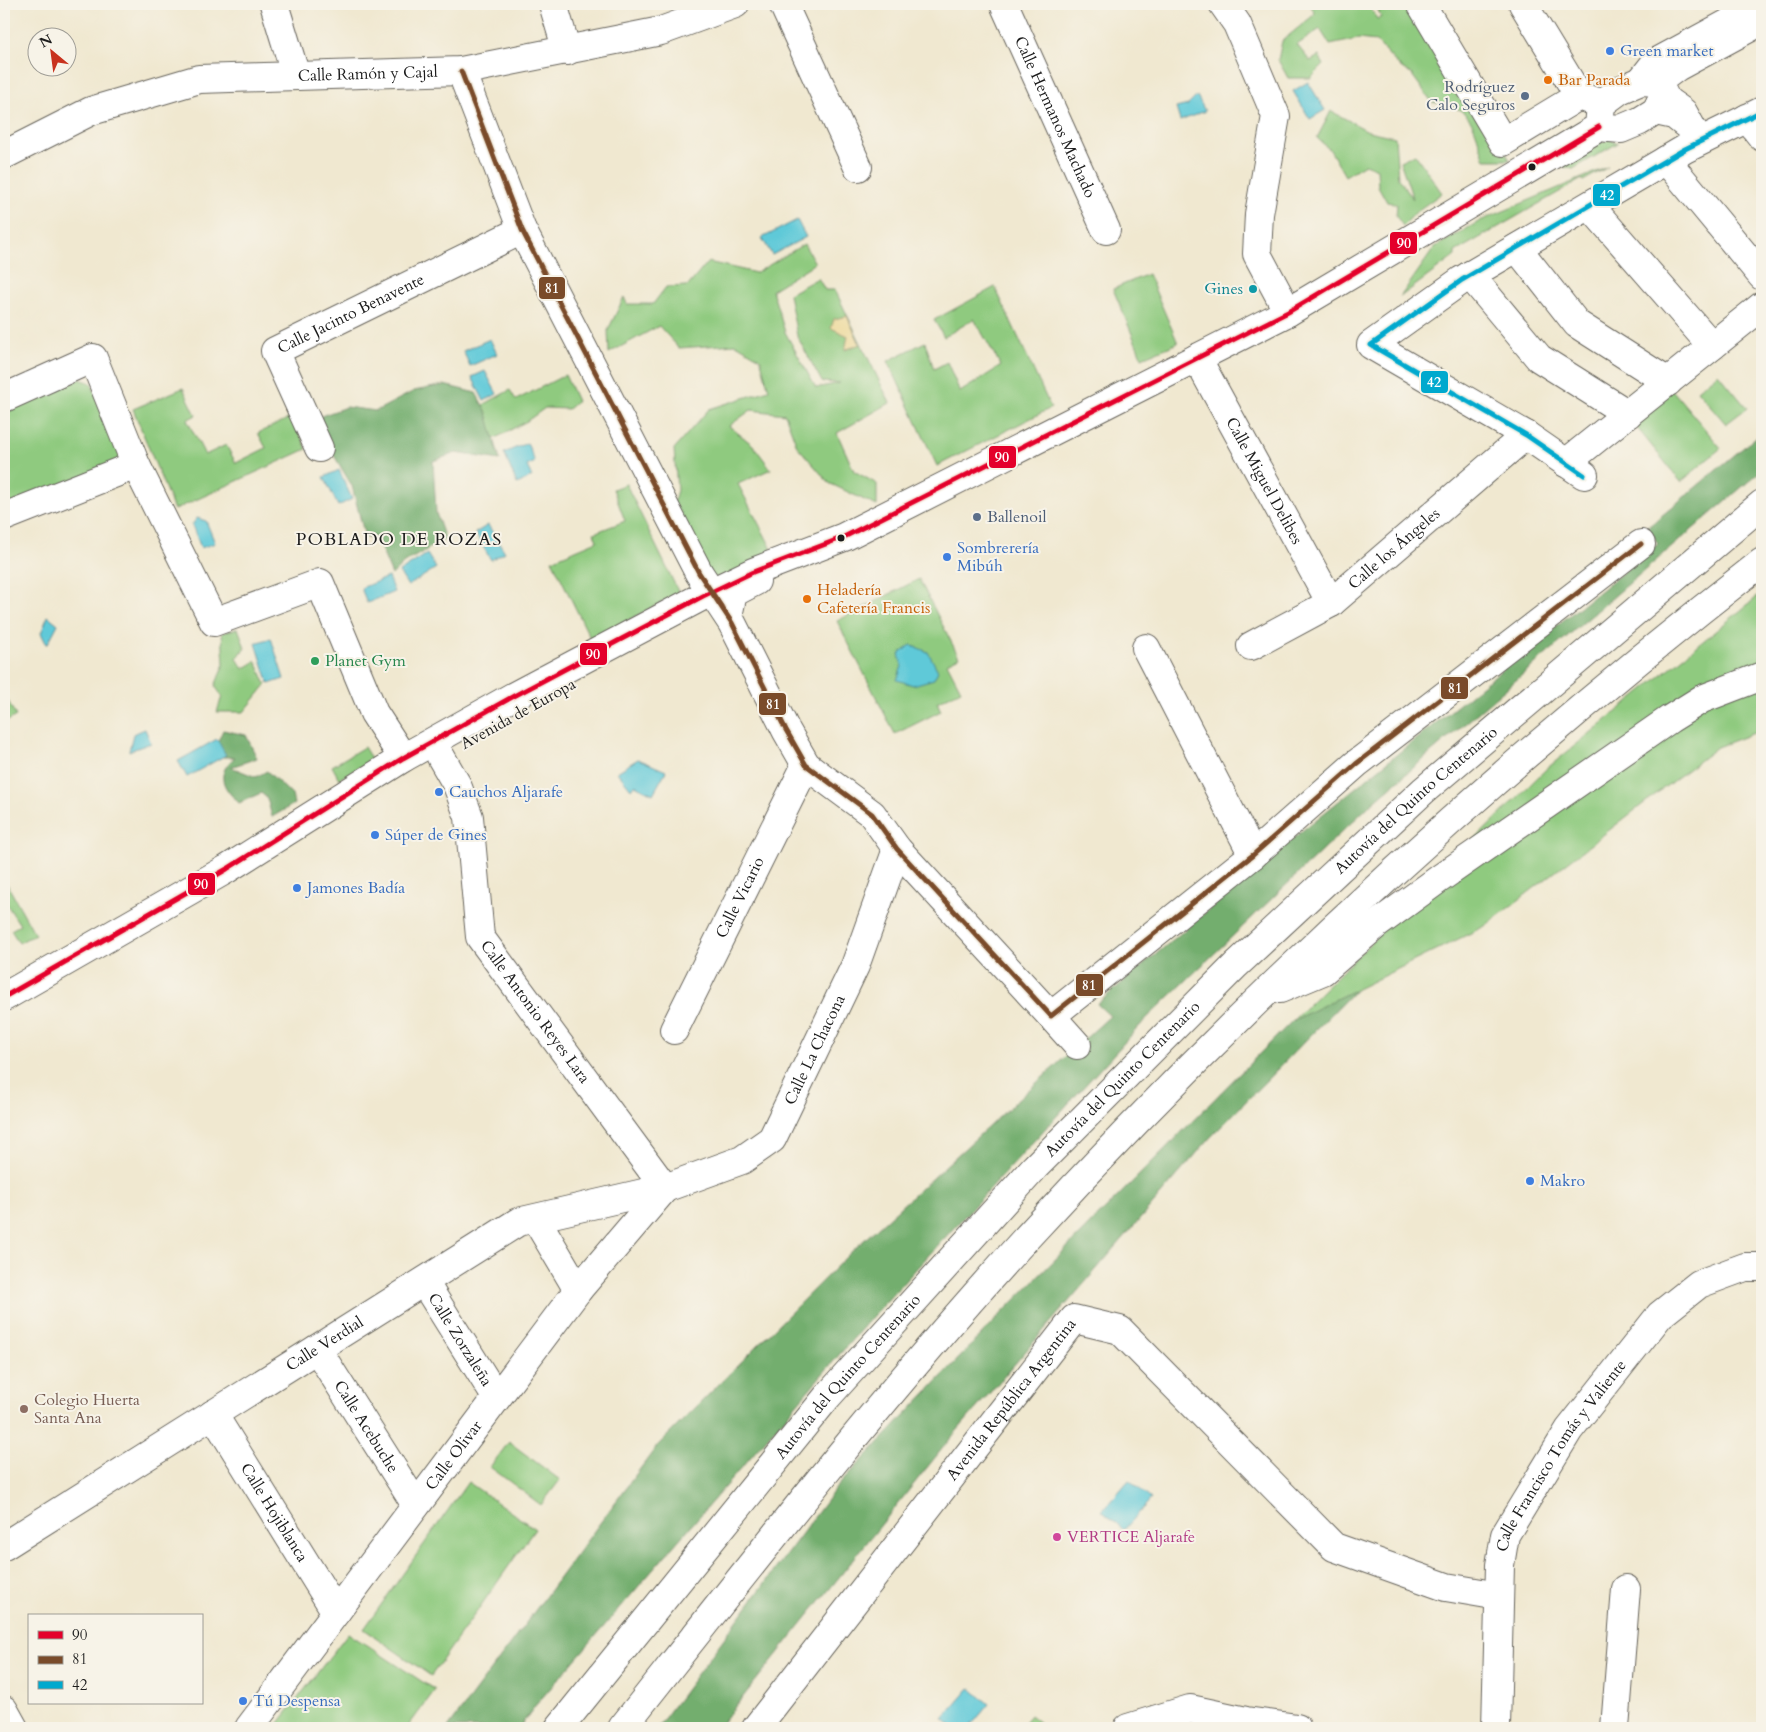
<svg xmlns="http://www.w3.org/2000/svg" width="1766" height="1732" viewBox="0 0 1766 1732" font-family="Cardo,serif">
<style>
.green{fill:#8fca7f;stroke:#56734e}
.forest{fill:#73ae6e;stroke:#486545}
.sand{fill:#eeda9e;stroke:#857b5d}
.water{fill:#5ec9d8;stroke:#3d727a}
.lines{fill:none;stroke-linecap:round;stroke-linejoin:round}
.minor-casing{stroke:#66635b;stroke-width:30}
.major-casing{stroke:#66635b;stroke-width:30}
.highway-casing{stroke:#66635b;stroke-width:30}
.minor{stroke:#fff;stroke-width:28}
.major{stroke:#fff;stroke-width:28}
.highway{stroke:#fff;stroke-width:28}
.bus-1-casing{stroke:#f7f3e8;stroke-width:9}
.bus-2-casing{stroke:#f7f3e8;stroke-width:9}
.bus-3-casing{stroke:#f7f3e8;stroke-width:9}
.bus-1{stroke:#e4002b;stroke-width:5}
.bus-2{stroke:#7a4b2a;stroke-width:5}
.bus-3{stroke:#00a9ce;stroke-width:5}
.shop-dot{fill:#3f7fe0;stroke:#f7f3e8;stroke-width:2}
.food-dot{fill:#e8710a;stroke:#f7f3e8;stroke-width:2}
.service-dot{fill:#5c6f8a;stroke:#f7f3e8;stroke-width:2}
.bus-dot{fill:#1c1c1c;stroke:#f7f3e8;stroke-width:2}
.culture-dot{fill:#0f9aa8;stroke:#f7f3e8;stroke-width:2}
.leisure-dot{fill:#2e9e5b;stroke:#f7f3e8;stroke-width:2}
.education-dot{fill:#8d6e63;stroke:#f7f3e8;stroke-width:2}
.hotel-dot{fill:#d1479c;stroke:#f7f3e8;stroke-width:2}
.labels{text-anchor:middle;dominant-baseline:central;stroke-width:4;stroke-linejoin:round;paint-order:stroke}
.shop-label{font-size:16px;fill:#366cbe;stroke:#f7f3e8;text-anchor:start}
.street-label{font-size:16px;fill:#1c1c1c;stroke:#f7f3e8}
.food-label{font-size:16px;fill:#c56008;stroke:#f7f3e8;text-anchor:start}
.service-label{font-size:16px;fill:#4e5e75;stroke:#f7f3e8;text-anchor:end}
.culture-label{font-size:16px;fill:#0d838f;stroke:#f7f3e8;text-anchor:end}
.leisure-label{font-size:16px;fill:#27864d;stroke:#f7f3e8;text-anchor:start}
.education-label{font-size:16px;fill:#785e54;stroke:#f7f3e8;text-anchor:start}
.hotel-label{font-size:16px;fill:#b23c85;stroke:#f7f3e8;text-anchor:start}
.neighbourhood-label{font-size:18px;letter-spacing:1px;fill:#1c1c1c;stroke:#f7f3e8}
.line-badge{stroke:#f7f3e8;stroke-width:2}
.badge-label{font-size:14px;text-anchor:middle;font-weight:bold;fill:#fff}
</style>
<rect width="100%" height="100%" fill="#f7f3e8"/>
<filter id="ink" filterUnits="userSpaceOnUse"><feTurbulence type="fractalNoise" baseFrequency=".02" numOctaves="2"/><feDisplacementMap in="SourceGraphic" scale="10" xChannelSelector="R" yChannelSelector="G"/><feConvolveMatrix kernelMatrix="1 2 1 2 8 2 1 2 1" color-interpolation-filters="sRGB"/></filter>
<filter id="wash" filterUnits="userSpaceOnUse"><feTurbulence type="fractalNoise" baseFrequency=".0096" numOctaves="4" result="noise"/><feDisplacementMap in="SourceGraphic" scale="20" xChannelSelector="R" yChannelSelector="G"/><feGaussianBlur stdDeviation="1.12" result="paint"/><feColorMatrix in="noise" values="0 0 0 0 0 0 0 0 0 0 0 0 0 0 0 0 0 1.4 0 .05"/><feComposite in="paint" operator="in"/></filter>
<g filter="url(#wash)">
<rect width="100%" height="100%" fill="#f0e8d0"/>
<path class="green" d="M1310 4H1368L1377 19 1381 17 1375 4H1416L1510 160H1485C1472 123 1475 108 1432 102L1412 75 1399 66 1376 41 1358 39 1330 45 1320 29 1297 45 1310 61 1319 56 1324 65 1311 78H1288L1278 60 1282 41 1315 14Z
M1331 111 1368 131 1395 137 1398 178 1413 199 1400 161 1415 154 1442 193 1417 211 1403 226 1396 216 1397 204 1387 202 1378 186 1377 169 1365 164 1345 176 1330 150 1317 138Z
M1610 139 1618 143 1573 169 1564 167 1560 163 1594 144Z
M1608 167 1583 181 1582 179 1455 252V256L1400 297 1435 247 1480 221Z
M804 244 815 263 772 290 785 332 816 388 840 383 822 382 797 336 789 294 818 278 825 290H835L890 403 837 433 854 471 877 484V506L829 483 797 446 785 414 751 410 729 426 753 445 771 469 738 484 772 549 742 571 714 578 667 525 677 490 674 449 709 409 769 390 760 358 736 344 679 348 659 326 609 353 608 330 624 297 627 304H653L666 287 688 286 708 262 756 273Z
M1148 274 1178 343 1142 358 1113 289Z
M995 287 1051 408 937 466 888 361 925 342 934 369 947 362 960 392 1001 366 974 319 944 337 934 320Z
M1718 373 1747 408 1726 424 1697 390Z
M565 375 577 401 568 409 545 408 527 421 494 439 483 405 510 390 516 400Z
M80 379 91 383 124 460 4 507V413Z
M1668 385 1721 448 1681 482 1629 418Z
M183 388 196 415 187 420 205 455 226 445 236 463 266 448 258 433 292 417 307 449 174 510 133 409Z
M626 484 679 593 591 640 552 560 597 541 594 533 625 521 613 489Z
M919 579 959 657 947 663 961 690 937 702 941 711 895 734 837 621Z
M1762 593V730L1717 747 1485 926 1292 1021 1545 770Z
M238 628 245 648 237 658 243 669 256 661 266 685 244 712H217L222 696 215 686 224 664 222 633Z
M8 701 16 716 4 723V703Z
M364 747 372 760 339 779 332 766Z
M4 879 35 934 19 943 11 930 20 925 4 900Z
M509 1442 560 1480 541 1505 490 1467Z
M468 1482 535 1529 431 1676 364 1629Z
M348 1633 435 1690 407 1728H275Z
M1030 1715 1046 1728H1019Z"/>
<path class="forest" d="M444 385 476 393 487 413 500 460 456 453 433 461 436 513 445 539 404 563 392 575 376 537H365L352 486 319 430 321 416 346 407 376 411 414 391Z
M1762 432V470L1371 804 1147 1018 872 1317 535 1706 519 1728H448L657 1446 852 1251 1110 1016 1097 1004 1303 830 1658 544 1648 527Z
M223 730 246 735 257 758 231 767 256 777 267 771 292 795 294 804 272 817 267 798 261 793 239 803C222 787 215 774 235 757H223L218 741Z
M1356 989 1209 1139 950 1439 718 1728H657L836 1488 1001 1314 1292 1021Z"/>
<path class="sand" d="M847 316 860 344 845 350 848 336 831 328 834 319Z"/>
<path class="water" d="M1308 82 1325 110 1310 119 1293 91Z
M1197 96 1205 111 1180 121 1176 108 1188 105Z
M797 220 806 237 772 255 762 238Z
M490 339 497 354 470 366 463 351Z
M485 371 497 394 484 401 472 377Z
M527 443 535 462 527 466 532 477 517 484 504 453Z
M339 470 352 499 338 506 324 477Z
M197 518 206 521 215 543 201 548 192 525Z
M488 525 505 552 491 560 475 533Z
M427 554 436 568 408 586 399 572Z
M388 577 394 592 367 603 361 588Z
M48 616 58 624 47 645 41 633Z
M271 638 284 679 269 684 256 643Z
M911 645 928 652 938 671 934 679 913 685 897 680 902 666 899 654Z
M145 729 151 743 129 751 133 734Z
M217 739 226 755 187 777 178 761Z
M638 759 666 771 653 794 635 785 631 789 617 772Z
M1129 1480 1151 1499 1124 1530 1102 1511Z
M970 1688 989 1704 969 1728H954L943 1719Z"/>
</g>
<g filter="url(#ink)">
<g class="lines">
<g class="minor-casing">
<g id="minor">
<path d="M274 4 296 76"/>
<path d="M553 4 567 51"/>
<path d="M783 4 858 167"/>
<path id="s1" d="M1004 4 1106 230"/>
<path d="M1223 4 1237 24 1276 116 1259 214 1257 254 1288 312"/>
<path d="M1421 4 1503 142 1579 96"/>
<path d="M1523 4 1579 96 1596 102"/>
<path d="M461 71 522 230 699 573 732 623 786 730 806 765 872 814 897 849 1051 1016 1253 855 1356 764 1641 544"/>
<path d="M1641 81 1655 63 1762 5"/>
<path d="M1656 111 1674 115 1693 130 1683 112 1663 98"/>
<path d="M1747 118 1762 137"/>
<path id="s2" d="M4 155 91 111 199 79 461 71 661 31 735 4"/>
<path d="M1666 160 1762 276"/>
<path d="M1590 206 1712 346"/>
<path d="M1517 248 1577 324 1668 382"/>
<path d="M1470 275 1539 358 1628 414"/>
<path id="s3" d="M1197 358 1331 603"/>
<path d="M4 398 93 358 136 465 214 622 320 583 374 713 403 758"/>
<path id="s4" d="M319 448 275 351 522 230"/>
<path d="M1566 463 1762 306"/>
<path d="M1584 475 1526 435 1371 345 1462 280 1685 149 1762 111"/>
<path d="M4 517 136 465"/>
<path id="s5" d="M1251 646 1331 603 1526 435"/>
<path d="M1146 648 1253 855"/>
<path id="s6" d="M441 757 457 785 469 817 480 937 665 1188"/>
<path d="M1051 1016 1077 1045"/>
<path id="s7" d="M674 1030 806 765"/>
<path d="M536 1219 578 1290"/>
<path id="s8" d="M424 1282 496 1397"/>
<path id="s9" d="M317 1349 416 1505"/>
<path id="s10" d="M213 1414 336 1612"/>
<path id="s11" d="M4 1546 518 1222 665 1188 742 1160 772 1139 855 966 897 849"/>
<path d="M4 1710 14 1728"/>
<path id="s12" d="M249 1728 578 1290 665 1188"/>
<path id="s13" d="M756 1728 1074 1319 1120 1330 1334 1547 1446 1587 1499 1596"/>
<path d="M1128 1728 1190 1709 1246 1721 1297 1728"/>
<path id="s14" d="M1496 1728 1500 1565 1505 1535 1569 1430 1660 1315 1699 1284 1745 1267H1762"/>
<path d="M1615 1728 1626 1589"/>
</g>
</g>
<g class="major-casing">
<path id="major" d="M1641 81 1657 82 1664 95 1656 111 1640 121 1621 129 1599 127 1601 104 1620 90Z
M1657 82 1677 67 1762 21
M728 616 733 593 756 581
M4 997 227 869 403 758 514 696 703 596 753 572 844 537 1288 312 1599 127"/>
</g>
<g class="highway-casing">
<g id="highway">
<path d="M1280 989 1323 971 1376 925 1439 879 1670 719 1702 699 1762 676"/>
<path id="s15" d="M559 1728 827 1397 1035 1167 1236 965 1423 791 1762 504"/>
<path d="M622 1728C751 1565 879 1400 1019 1246 1246 998 1497 768 1762 562"/>
</g>
</g>
<use href="#minor" class="minor"/>
<use href="#major" class="major"/>
<use href="#highway" class="highway"/>
<g class="bus-1-casing">
<path id="bus-1" d="M4 997 227 869 403 758 514 696 703 596 753 572 844 537 1288 312 1599 127"/>
</g>
<g class="bus-2-casing">
<path id="bus-2" d="M461 71 522 230 699 573 732 623 786 730 806 765 872 814 897 849 1051 1016 1253 855 1356 764 1641 544"/>
</g>
<g class="bus-3-casing">
<path id="bus-3" d="M1584 475 1526 435 1371 345 1462 280 1685 149 1762 111"/>
</g>
<use href="#bus-1" class="bus-1"/>
<use href="#bus-2" class="bus-2"/>
<use href="#bus-3" class="bus-3"/>
</g>
</g>
<g class="shop-dot">
<circle cx="1610" cy="51" r="5"/>
<circle cx="947" cy="557" r="5"/>
<circle cx="439" cy="792" r="5"/>
<circle cx="375" cy="835" r="5"/>
<circle cx="297" cy="888" r="5"/>
<circle cx="1530" cy="1181" r="5"/>
<circle cx="243" cy="1701" r="5"/>
</g>
<g class="food-dot">
<circle cx="1548" cy="80" r="5"/>
<circle cx="807" cy="599" r="5"/>
</g>
<g class="service-dot">
<circle cx="1525" cy="96" r="5"/>
<circle cx="977" cy="517" r="5"/>
</g>
<g class="bus-dot">
<circle cx="1532" cy="167" r="4.5"/>
<circle cx="841" cy="538" r="4.5"/>
</g>
<circle class="culture-dot" cx="1253" cy="289" r="5"/>
<circle class="leisure-dot" cx="315" cy="661" r="5"/>
<circle class="education-dot" cx="24" cy="1409" r="5"/>
<circle class="hotel-dot" cx="1057" cy="1537" r="5"/>
<g class="labels">
<g class="shop-label">
<text x="1620" y="51">Green market</text>
<text x="957" y="548">Sombrerería<tspan x="957" dy="18">Mibúh</tspan></text>
<text x="449" y="792">Cauchos Aljarafe</text>
<text x="385" y="835">Súper de Gines</text>
<text x="307" y="888">Jamones Badía</text>
<text x="1540" y="1181">Makro</text>
<text x="253" y="1701">Tú Despensa</text>
</g>
<g class="street-label">
<text stroke="none"><textPath href="#s2" startOffset="379">Calle Ramón y Cajal</textPath></text>
<text stroke="none"><textPath href="#s1" startOffset="124">Calle Hermanos Machado</textPath></text>
<text stroke="none"><textPath href="#s4" startOffset="191">Calle Jacinto Benavente</textPath></text>
<text stroke="none"><textPath href="#s3" startOffset="140">Calle Miguel Delibes</textPath></text>
<text stroke="none"><textPath href="#s5" startOffset="174">Calle los Ángeles</textPath></text>
<text transform="translate(518 714) rotate(-29)">Avenida de Europa</text>
<text stroke="none"><textPath href="#s15" startOffset="1265">Autovía del Quinto Centenario</textPath></text>
<text stroke="none"><textPath href="#s7" startOffset="148">Calle Vicario</textPath></text>
<text stroke="none"><textPath href="#s6" startOffset="280">Calle Antonio Reyes Lara</textPath></text>
<text stroke="none"><textPath href="#s11" startOffset="976">Calle La Chacona</textPath></text>
<text stroke="none"><textPath href="#s15" startOffset="860">Autovía del Quinto Centenario</textPath></text>
<text stroke="none"><textPath href="#s8" startOffset="68">Calle Zorzaleña</textPath></text>
<text stroke="none"><textPath href="#s11" startOffset="379">Calle Verdial</textPath></text>
<text stroke="none"><textPath href="#s15" startOffset="455">Autovía del Quinto Centenario</textPath></text>
<text stroke="none"><textPath href="#s13" startOffset="416">Avenida República Argentina</textPath></text>
<text stroke="none"><textPath href="#s9" startOffset="92">Calle Acebuche</textPath></text>
<text stroke="none"><textPath href="#s12" startOffset="341">Calle Olivar</textPath></text>
<text stroke="none"><textPath href="#s14" startOffset="290">Calle Francisco Tomás y Valiente</textPath></text>
<text stroke="none"><textPath href="#s10" startOffset="116">Calle Hojiblanca</textPath></text>
</g>
<g class="food-label">
<text x="1558" y="80">Bar Parada</text>
<text x="817" y="590">Heladería<tspan x="817" dy="18">Cafetería Francis</tspan></text>
</g>
<g class="service-label">
<text x="1515" y="87">Rodríguez<tspan x="1515" dy="18">Calo Seguros</tspan></text>
<text x="987" y="517" text-anchor="start">Ballenoil</text>
</g>
<g class="culture-label">
<text x="1243" y="289">Gines</text>
</g>
<g class="leisure-label">
<text x="325" y="661">Planet Gym</text>
</g>
<g class="education-label">
<text x="34" y="1400">Colegio Huerta<tspan x="34" dy="18">Santa Ana</tspan></text>
</g>
<g class="hotel-label">
<text x="1067" y="1537">VERTICE Aljarafe</text>
</g>
<g class="neighbourhood-label">
<text x="399" y="539">POBLADO DE ROZAS</text>
</g>
</g>
<g class="line-badge">
<rect x="1592" y="183" width="29" height="24" rx="5" fill="#00a9ce"/>
<rect x="1389" y="231" width="29" height="24" rx="5" fill="#e4002b"/>
<rect x="538" y="276" width="28" height="24" rx="5" fill="#7a4b2a"/>
<rect x="1420" y="370" width="29" height="24" rx="5" fill="#00a9ce"/>
<rect x="988" y="445" width="29" height="24" rx="5" fill="#e4002b"/>
<rect x="579" y="642" width="29" height="24" rx="5" fill="#e4002b"/>
<rect x="1440" y="676" width="29" height="24" rx="5" fill="#7a4b2a"/>
<rect x="758" y="692" width="29" height="24" rx="5" fill="#7a4b2a"/>
<rect x="187" y="872" width="29" height="24" rx="5" fill="#e4002b"/>
<rect x="1075" y="973" width="29" height="24" rx="5" fill="#7a4b2a"/>
</g>
<g class="badge-label">
<text x="1607" y="200">42</text>
<text x="1404" y="248">90</text>
<text x="552" y="293">81</text>
<text x="1434" y="387">42</text>
<text x="1002" y="462">90</text>
<text x="593" y="659">90</text>
<text x="1455" y="693">81</text>
<text x="773" y="709">81</text>
<text x="201" y="889">90</text>
<text x="1089" y="990">81</text>
</g>
<rect width="1766" height="1732" fill="none" stroke="#f7f3e8" stroke-width="20"/>
<rect x="28" y="1614" width="175" height="90" fill="#f7f3e8" stroke="#9f9d96"/>
<rect x="38" y="1631" width="25" height="8" fill="#e4002b" stroke="#9f9d96"/>
<text x="72" y="1640" font-size="15" fill="#1c1c1c">90</text>
<rect x="38" y="1656" width="25" height="8" fill="#7a4b2a" stroke="#9f9d96"/>
<text x="72" y="1664" font-size="15" fill="#1c1c1c">81</text>
<rect x="38" y="1681" width="25" height="8" fill="#00a9ce" stroke="#9f9d96"/>
<text x="72" y="1690" font-size="15" fill="#1c1c1c">42</text>
<g transform="translate(52 52) rotate(331)"><circle r="24" fill="#f7f3e8" stroke="#9f9d96"/>
<path d="M0-4L9 19L0 12L-9 19Z" fill="#c8321e"/>
<text y="-8" font-size="14" font-weight="bold" text-anchor="middle" fill="#1c1c1c">N</text>
</g>
</svg>
